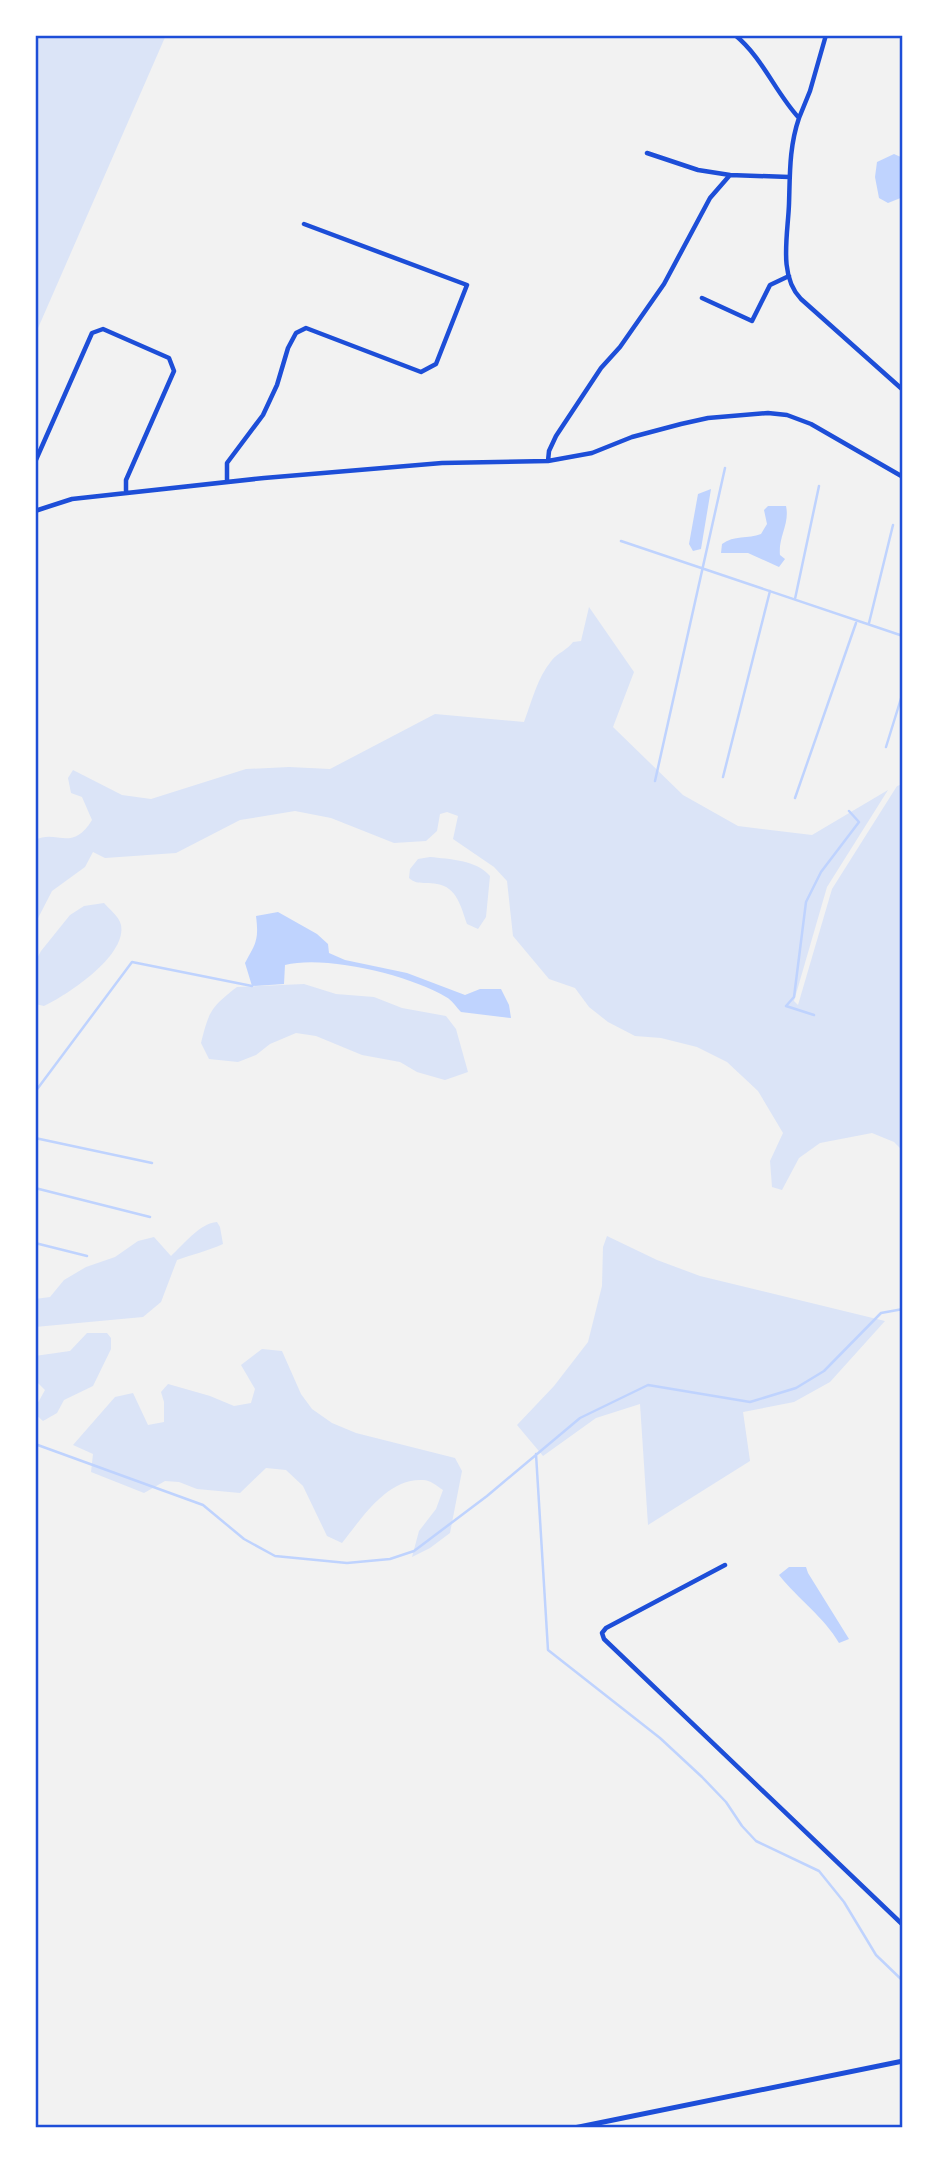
<svg xmlns="http://www.w3.org/2000/svg" width="938" height="2163" viewBox="0 0 938 2163" font-family="Poppins,sans-serif">
<style>
.green{fill:#dbe4f7}
.water{fill:#bfd3fe}
.lines{fill:none;stroke-linecap:round;stroke-linejoin:round}
.stream{stroke:#bfd3fe;stroke-width:2.5}
.minor{stroke:#1d4ed8;stroke-width:4.5}
.tertiary{stroke:#1d4ed8;stroke-width:5}
.neatline{fill:none;stroke:#1d4ed8;stroke-width:2.5}
</style>
<rect width="100%" height="100%" fill="#f2f2f2"/>
<path class="green" d="M35 35H166L35 335Z
M589 607 634 672 613 727 683 795 738 826 812 835 888 790 827 887 794 1001 798 1005 832 889 897 786 903 784V1151L894 1142 872 1133 820 1143 799 1158 782 1190 772 1187 770 1161 783 1133 758 1091 727 1062 697 1047 661 1038 635 1036 608 1022 589 1007 575 988 549 979 513 936 507 881 494 867 453 839 458 816 447 812 440 814 437 831 426 841 394 843 331 818 295 811 240 820 176 853 105 858 93 852 85 867 52 891 35 924V840C57 829 72 853 92 820L82 797 71 793 68 778 73 770 122 795 151 799 246 769 289 767 330 769 435 714 524 722C532 701 537 678 552 660 558 653 567 650 573 642L581 641Z
M430 857C449 859 477 860 490 876L486 917 478 929 467 924C461 907 457 887 437 884 425 881 418 886 409 878L410 869 418 859Z
M104 903C109 909 119 916 121 925 127 956 67 995 44 1006L35 1004V962L41 951 70 915 84 906Z
M304 984 336 994 374 997 402 1008 446 1016 456 1029 468 1072 445 1080 417 1072 400 1062 362 1055 316 1036 296 1033 270 1044 256 1055 238 1062 209 1059 201 1043C209 1011 211 1007 237 987Z
M217 1222 220 1227 223 1244C208 1251 193 1254 177 1260L161 1302 143 1317 35 1327V1299L50 1297 64 1280 86 1267 115 1257 138 1241 154 1237 171 1256C183 1245 200 1223 217 1222Z
M607 1236 657 1260 700 1276 885 1321 830 1382 794 1402 743 1412 750 1461 648 1525 640 1404 596 1418 543 1456 517 1425 554 1386 588 1342 602 1286 603 1247Z
M87 1333H107L111 1338V1349L93 1386 64 1400 57 1413 43 1421 35 1414V1408L45 1390 35 1380V1356L70 1351Z
M262 1349 282 1351 301 1394 312 1409 332 1423 356 1433 455 1458 462 1471 450 1533 430 1548 412 1557 419 1531 436 1509 443 1490C437 1486 430 1480 423 1480 387 1478 362 1518 342 1543L327 1536 303 1486 286 1470 266 1468 240 1493 197 1489 179 1482 165 1481 144 1493 91 1472 93 1454 73 1445 115 1397 133 1393 148 1425 164 1422V1402L161 1392 168 1384 210 1396 234 1406 251 1403 255 1389 241 1365Z"/>
<path class="water" d="M894 154 903 158V197L888 203 879 198 875 177 877 162Z
M711 489 701 549 693 551 689 544 698 494Z
M768 506H786C790 524 778 537 780 555L785 559 779 567 748 553H721L722 544C734 535 748 539 761 534L767 524 764 510Z
M278 912 317 934 328 944 329 953 345 960 407 973 465 995 480 989H501L509 1005 511 1018 461 1012C456 1007 452 1000 446 997 409 975 326 955 285 965L284 984 252 986 245 963C256 943 259 940 256 916Z
M789 1567H806L808 1573 849 1639 839 1643C824 1617 798 1599 779 1575Z"/>
<g class="lines">
<path class="stream" d="M621 541 903 636
M795 599 819 486
M869 623 893 525
M886 747 903 692
M723 777 770 591
M655 781 725 468
M795 798 856 623
M814 1015 786 1006 794 997 806 902 821 872 859 822 849 811
M35 1092 132 962 252 986
M35 1138 152 1163
M35 1188 150 1217
M35 1243 87 1256
M35 1444 203 1505 244 1539 275 1556 347 1563 390 1559 414 1551 487 1496 580 1418 648 1385 750 1402 796 1388 824 1371 881 1313 903 1309
M536 1454 548 1650 660 1738 702 1777 726 1802 742 1826 756 1841 819 1871 844 1902 876 1955 903 1981"/>
<path class="minor" d="M735 35C763 58 775 92 799 118 789 147 790 175 789 204 788 234 778 276 801 299L903 390
M799 118 810 91 826 35
M647 153 698 170 730 175
M702 298 752 321 770 285 789 276
M548 461 549 451 556 436 601 368 620 347 664 284 710 198 730 175 789 177
M35 462 92 333 103 329 169 358 174 371 126 480V493
M227 482V463L263 415 277 385 288 348 296 333 306 328 421 372 436 364 467 285 304 224
M35 511 72 499 264 478 442 463 548 461 592 453 632 437 681 424 708 418 768 413 787 415 811 424 903 477
M725 1565 606 1628 602 1633 604 1639 903 1925"/>
<path class="tertiary" d="M574 2128 903 2061"/>
</g>
<rect width="938" height="2163" fill="none" stroke="#ffffff" stroke-width="74"/>
<rect x="37" y="37" width="864" height="2089" class="neatline"/>
</svg>
